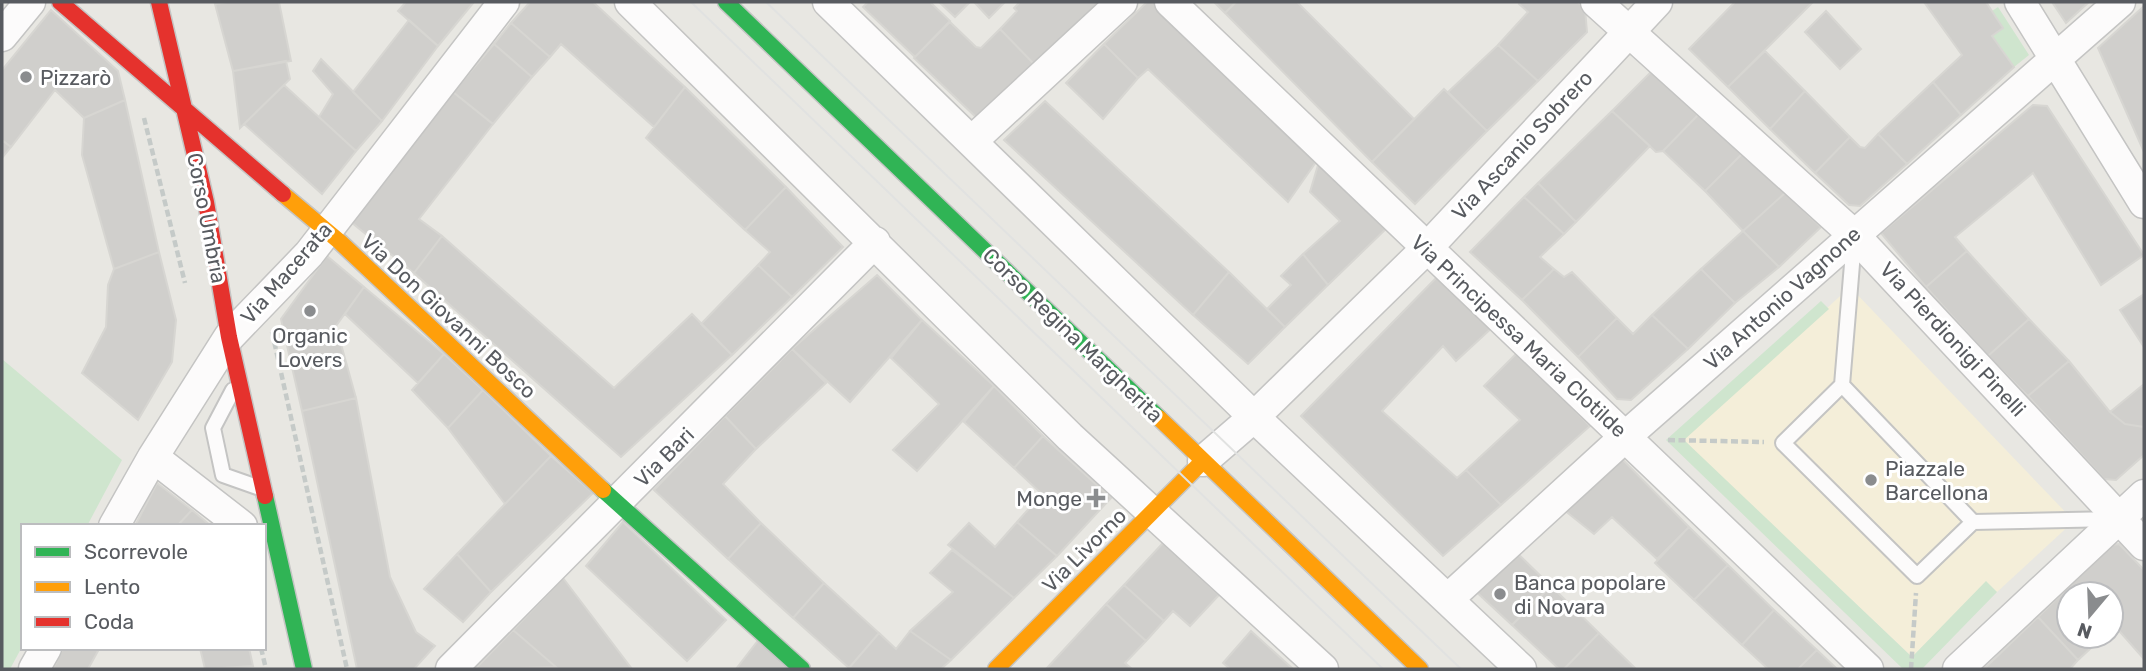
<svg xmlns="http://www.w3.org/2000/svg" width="2146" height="671" viewBox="0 0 2146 671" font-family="Rubik,sans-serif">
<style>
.commercial{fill:#f4eed9}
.green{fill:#cfe5ce}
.building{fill:#d0cfcc;stroke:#d7d6d2;stroke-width:2}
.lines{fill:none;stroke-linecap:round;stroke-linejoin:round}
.lane-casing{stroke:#c4c4c3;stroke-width:18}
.street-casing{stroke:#c4c4c3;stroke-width:33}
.fast-casing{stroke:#c5c5c4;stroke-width:19}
.slow-casing{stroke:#c5c5c4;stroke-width:19}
.jam-casing{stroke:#c5c5c4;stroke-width:19}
.path{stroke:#c5cac8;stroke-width:4.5;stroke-dasharray:7 3.5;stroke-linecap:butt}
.lane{stroke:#fcfbfb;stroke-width:14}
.street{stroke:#fcfbfb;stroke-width:30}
.fast{stroke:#30b455;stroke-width:16}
.slow{stroke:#ff9f0a;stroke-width:16}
.jam{stroke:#e5322d;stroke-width:16}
.tram{stroke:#e1e2e1;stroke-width:2}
.poi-dot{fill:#8a8c8e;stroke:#fff;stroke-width:2.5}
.labels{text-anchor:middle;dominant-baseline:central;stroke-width:6;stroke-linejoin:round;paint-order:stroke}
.poi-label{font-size:21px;fill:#585b60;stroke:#fff;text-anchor:start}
.street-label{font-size:21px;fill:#585b60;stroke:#fff}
</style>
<rect width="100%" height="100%" fill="#e8e7e2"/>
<path class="commercial" d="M1850 287 2074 521 1997 592 1986 582 1912 657 1683 440Z"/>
<path class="green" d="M1998 7 2029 55 2014 67 1992 36 2003 28 1992 11Z
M1821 301 1829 309 1684 440 1912 657 1986 581 1997 592 1922 669H1903L1666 440Z
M2 359 122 460 87 526H23V645L10 669H2Z"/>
<path class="building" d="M227 2H279L291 61 233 71 215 4Z
M406 2H474L438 46 398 11Z
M530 2H593L685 87 654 127 561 44 550 57 511 23Z
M868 2H930L950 21 915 57 863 7Z
M939 2H970L955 17Z
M974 2H1005L989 18Z
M1020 2H1100L1036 66 1000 29 1017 11 1014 8Z
M1147 2H1158L1321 155 1288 202 1148 69 1138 78 1104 44Z
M1214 2H1236L1225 13Z
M1236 2H1297L1414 119 1372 162 1225 13Z
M1521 2H1578L1585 9 1587 32 1538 81 1498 45 1528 12 1519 4Z
M1735 2H1813L1728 87 1689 49Z
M1924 2H1986L2003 28 1992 36 2014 67 1961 115 1933 82 1962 55Z
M2052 2H2089L2066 23Z
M2144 6V152L2098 48Z
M51 10 118 71 125 100 84 118 55 90 11 147 2 140V70Z
M1826 11 1861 49 1840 69 1805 32Z
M409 20 438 46 382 121 353 92Z
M950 22 976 47 981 48 1000 29 1036 66 979 120 914 58Z
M511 23 550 57 532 77 494 44Z
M494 44 532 77 493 124 453 92Z
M1104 44 1138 78 1103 119 1066 83Z
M1498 45 1538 81 1487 131 1448 92Z
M1765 51 1805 91 1770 129 1728 87Z
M321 59 382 121 356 151 319 117 333 94 313 71Z
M286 61 290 79 240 128 233 71Z
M1651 72 1698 115 1663 151 1656 152 1612 111Z
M1933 82 1961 115 1907 164 1878 134Z
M284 85 356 151 322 194 244 124Z
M685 87 786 187 745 230 646 138Z
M1444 89 1487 131 1415 204 1372 162Z
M1805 91 1850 137 1815 173 1770 129Z
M453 92 493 124 419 219 442 236 414 273 351 222Z
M125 100 159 252 114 269 82 155 84 118Z
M1045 101 1229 272 1193 315 1004 140Z
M2033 105 2047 106 2144 255 2101 285 2033 173 1955 237 1967 251 1926 287 1881 233Z
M1612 111 1650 146 1576 222 1538 183Z
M1698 115 1742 154 1705 191 1663 151Z
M1878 134 1907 164 1860 206 1849 205 1815 173 1850 137 1860 147 1865 148Z
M2 140 11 147 2 158Z
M1742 154 1785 193 1743 231 1705 191Z
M1321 155 1389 226 1328 285 1303 254 1340 221 1310 192Z
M1538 183 1576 222 1564 234 1524 197Z
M786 187 843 247 792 297 758 265 770 252 745 230Z
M1785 193 1821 227 1779 267 1743 231Z
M1524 197 1564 234 1540 257 1554 269 1522 300 1470 252Z
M1743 231 1779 267 1735 303 1701 269Z
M442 236 614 388 692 314 732 355 621 457 414 273Z
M1967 251 2029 319 1988 356 1926 287Z
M159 252 176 320 172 362 138 420 82 373 106 327 108 285 114 269Z
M1303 254 1328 285 1285 327 1267 309 1291 285 1281 276Z
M327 256 364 287 336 326 356 398 302 411 281 319Z
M758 265 792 297 732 355 701 324Z
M1554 269 1564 277 1572 272 1617 318 1578 357 1522 300Z
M1701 269 1735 303 1688 349 1652 315Z
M1229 272 1285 327 1248 364 1193 315Z
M1440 274 1495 325 1456 361 1443 346 1382 411 1457 478 1466 470 1501 505 1443 556 1301 416Z
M877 275 922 320 850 402 792 349Z
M364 287 444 354 418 383 345 314Z
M2144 294V347L2120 310Z
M1652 315 1688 349 1631 400 1617 399 1578 357 1617 318 1633 334Z
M2029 319 2069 361 2028 396 1988 356Z
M922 320 994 386 917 471 893 450 939 404 891 358Z
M792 349 826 383 756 449 725 416Z
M1518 352 1590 426 1501 505 1466 470 1520 420 1484 386Z
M444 354 483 390 448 428 412 390Z
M2069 361 2110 412 2125 424 2144 427V455L2116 480 2104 479 2028 396Z
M2144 384V427L2125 424 2110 412Z
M994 386 1043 436 1014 468 964 422Z
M483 390 551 456 505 504 448 428Z
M356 398 390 577 416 632 435 646 414 669H357L302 411Z
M725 416 756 449 723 484 761 523 728 559 654 490Z
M1043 436 1111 498 1057 556 1017 522 1042 494 1014 468Z
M551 456 593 493 491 592 457 554Z
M1619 456 1689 527 1657 559 1612 517 1594 534 1564 510Z
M157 483 192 510 177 526H135Z
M192 510 211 526H177Z
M623 522 726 620 687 661 586 566Z
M1017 522 1057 556 1014 598 948 545 969 523 995 547Z
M761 523 824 583 793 618 728 559Z
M1689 527 1728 565 1694 600 1655 563Z
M1163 543 1219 595 1190 626 1173 611 1164 621 1124 585Z
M2119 544 2144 570V659L2114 625 2111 629V594H2069V636H2104L2078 660 2038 617 2111 545Z
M952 550 1014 598 951 660 910 631 953 592 930 573Z
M1514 550 1551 586 1512 625 1471 587Z
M457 554 491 592 463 622 424 589Z
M1728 565 1774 610 1742 645 1694 600Z
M563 578 632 669H554L556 667 513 630Z
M824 583 879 633 849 668 793 618Z
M1124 585 1164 621 1146 641 1106 604Z
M1551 586 1599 633 1564 669H1559L1512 625Z
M1106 604 1146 641 1125 663 1132 669H1046Z
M1774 610 1817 650 1798 669H1768L1742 645Z
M2038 617 2078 660 2070 669H1984Z
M513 630 556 667 475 669Z
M910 631 951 660 941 669 849 668 879 633 896 649Z
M1251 631 1293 669H1230L1223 663Z
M1599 633 1636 669H1564Z
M760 638 796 669H736Z
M63 648H91L98 651 88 669H53Z
M200 648H249L253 666 205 669Z
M1817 650 1837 669H1798Z"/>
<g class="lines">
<g class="lane-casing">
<path id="lane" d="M1842 385 1973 522 1917 576 1783 443 1842 385 1854 240
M233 390 213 428 223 475 260 488
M1973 522 2115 519"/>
</g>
<g class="street-casing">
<path id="street" d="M630 2 1070 437 1323 669
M828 2 1254 417 1521 669
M1170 2 1868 669
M1596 2 1854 235 2144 545
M2020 2 2144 203
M2 36 30 2
M972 141 1122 2
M153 457 242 526
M1203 461 1254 417 1427 248 1657 2
M114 526 153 457 229 337 309 254 504 2
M1448 599 1626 436 2120 2
M34 669 46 648
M451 669 875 242
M1958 669 2144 495"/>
</g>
<g class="fast-casing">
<path id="fast" d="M726 2 1159 418
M603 490 802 669
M265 496 304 669"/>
</g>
<g class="slow-casing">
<path id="slow" d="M283 194 340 242 603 490
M1159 418 1420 669
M996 669 1203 461"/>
</g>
<g class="jam-casing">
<path id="jam" d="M60 2 283 194
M159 2 206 202 229 337 265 496"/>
</g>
<path class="path" d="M144 118 185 283
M272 332 347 669
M1668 440 1764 442
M261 648 266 669
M1911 669 1916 593"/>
<use href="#lane" class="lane"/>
<use href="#street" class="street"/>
<use href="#fast" class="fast"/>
<use href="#slow" class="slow"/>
<use href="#jam" class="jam"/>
<path class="tram" d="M691 2 1383 669
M766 2 1461 669"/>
</g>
<g class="poi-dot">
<circle cx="26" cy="77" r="7"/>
<circle cx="310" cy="311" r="7"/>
<circle cx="1871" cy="480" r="7"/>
<path d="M1092.5 487.5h7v7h7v7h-7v7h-7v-7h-7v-7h7z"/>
<circle cx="1500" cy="594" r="7"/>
</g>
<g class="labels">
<g class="poi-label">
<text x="40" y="77">Pizzarò</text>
<text x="310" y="335" text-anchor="middle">Organic<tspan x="310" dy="24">Lovers</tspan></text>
<text x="1885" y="468">Piazzale<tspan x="1885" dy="24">Barcellona</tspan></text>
<text x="1082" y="498" text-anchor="end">Monge</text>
<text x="1514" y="582">Banca popolare<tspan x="1514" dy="24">di Novara</tspan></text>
</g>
<g class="street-label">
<text transform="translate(1522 145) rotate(-47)">Via Ascanio Sobrero</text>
<text transform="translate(207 218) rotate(79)">Corso Umbria</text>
<text transform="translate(286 273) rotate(-49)">Via Macerata</text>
<text transform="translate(1782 298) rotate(-42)">Via Antonio Vagnone</text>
<text transform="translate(449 316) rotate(43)">Via Don Giovanni Bosco</text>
<text transform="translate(1073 335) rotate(44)">Corso Regina Margherita</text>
<text transform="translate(1519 336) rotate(43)">Via Principessa Maria Clotilde</text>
<text transform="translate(1953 339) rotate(47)">Via Pierdionigi Pinelli</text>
<text transform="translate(664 457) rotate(-45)">Via Bari</text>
<text transform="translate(1084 550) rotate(-45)">Via Livorno</text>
</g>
</g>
<rect width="2146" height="671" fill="none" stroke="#585b60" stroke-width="7"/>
<rect x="21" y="524" width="245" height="126" fill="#ffffff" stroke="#bcbdbf" stroke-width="2"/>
<rect x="35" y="547" width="35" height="10" fill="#30b455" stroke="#bcbdbf" stroke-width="2"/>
<text x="84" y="559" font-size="21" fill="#585b60">Scorrevole</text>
<rect x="35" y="582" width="35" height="10" fill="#ff9f0a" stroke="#bcbdbf" stroke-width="2"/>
<text x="84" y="594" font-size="21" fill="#585b60">Lento</text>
<rect x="35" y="617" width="35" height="10" fill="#e5322d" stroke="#bcbdbf" stroke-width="2"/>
<text x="84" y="629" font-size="21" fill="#585b60">Coda</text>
<g transform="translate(2090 615) rotate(199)"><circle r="33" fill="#ffffff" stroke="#bcbdbf" stroke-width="2"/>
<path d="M0-5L12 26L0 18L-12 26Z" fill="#8a8c8e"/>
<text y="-10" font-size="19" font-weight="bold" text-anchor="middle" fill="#585b60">N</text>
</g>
</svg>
